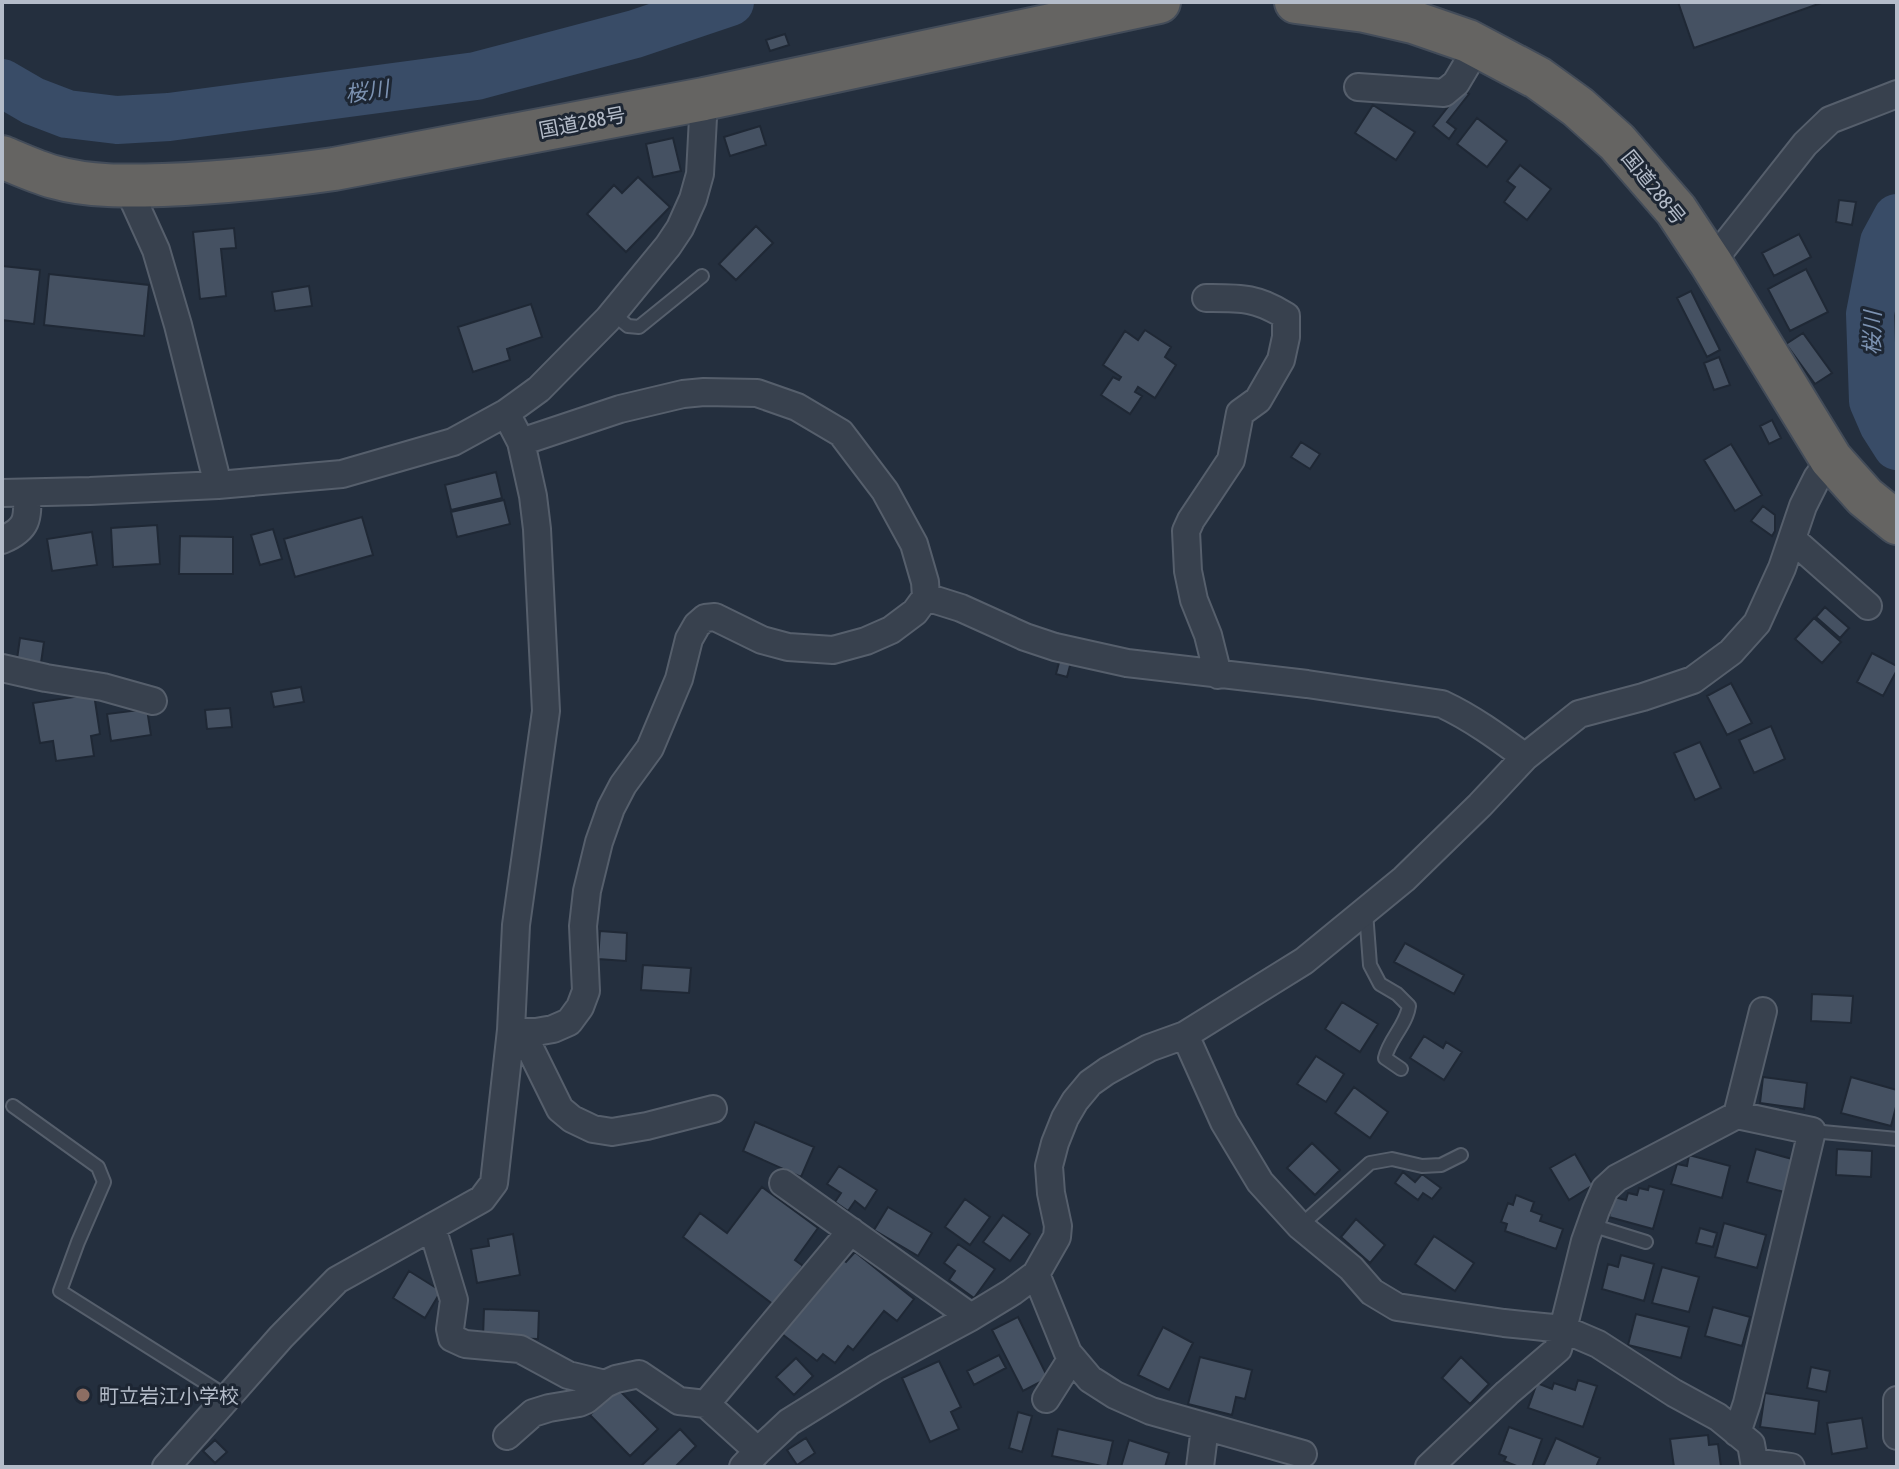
<svg xmlns="http://www.w3.org/2000/svg" width="1899" height="1469" viewBox="0 0 1899 1469" font-family="'Asap Condensed','Noto Sans JP',sans-serif">
<style>
.lines{fill:none;stroke-linecap:round;stroke-linejoin:round}
.river{stroke:#394c67;stroke-width:48}
.building{fill:#455162;stroke:#1f2835;stroke-width:2}
.service-casing{stroke:#565f6c;stroke-width:16}
.minor-casing{stroke:#565f6c;stroke-width:30}
.trunk-casing{stroke:#434c59;stroke-width:46}
.service{stroke:#38414e;stroke-width:12}
.minor{stroke:#38414e;stroke-width:26}
.trunk{stroke:#656462;stroke-width:42}
.education-dot{fill:#8d6e63;stroke:#1d2633;stroke-width:3}
.labels{text-anchor:middle;dominant-baseline:central;stroke-width:6;stroke-linejoin:round;paint-order:stroke}
.street-label{font-size:20px;fill:#b4bcc9;stroke:#1d2633}
.poi-label{font-size:20px;fill:#b4bcc9;stroke:#1d2633;text-anchor:start}
.water-label{font-size:22px;font-style:italic;fill:#7c92b1;stroke:#1d2633}
</style>
<rect width="100%" height="100%" fill="#242f3e"/>
<g class="lines">
<path class="river" d="M2 83 33 101 67 114 117 120 169 117 476 76 635 34 730 2
M1897 218 1884 242 1870 314 1873 401 1883 424 1897 446"/>
</g>
<path class="building" d="M1678 2H1824L1694 48Z
M785 34 789 45 770 51 766 40Z
M1462 89 1469 94 1447 122 1456 129 1449 139 1433 126Z
M1373 105 1415 132 1396 160 1355 133Z
M1477 118 1507 141 1487 167 1457 144Z
M760 126 766 145 730 156 724 137Z
M673 138 681 171 653 177 646 144Z
M1520 165 1551 189 1527 220 1504 202 1515 187 1507 181Z
M638 177 670 207 626 252 587 214 614 185 622 193Z
M1839 200 1856 202 1852 225 1836 222Z
M756 226 773 243 736 280 719 264Z
M234 228 236 248 221 249 226 296 200 299 193 232Z
M1799 234 1811 257 1774 276 1762 253Z
M2 266 40 270 34 324 2 320Z
M1806 269 1828 312 1790 331 1768 289Z
M49 274 149 285 144 336 44 325Z
M309 286 312 306 275 311 272 292Z
M1691 291 1720 350 1707 357 1677 298Z
M531 304 542 337 507 349 510 360 473 372 458 327Z
M1145 330 1171 347 1165 357 1176 365 1155 398 1138 387 1135 392 1142 396 1130 414 1101 395 1113 377 1119 380 1121 377 1103 365 1125 331 1138 340Z
M1803 333 1832 373 1815 384 1786 344Z
M1719 357 1730 385 1714 390 1704 363Z
M1772 420 1781 438 1769 444 1760 426Z
M1301 442 1320 454 1310 469 1291 457Z
M1731 444 1762 495 1735 511 1704 460Z
M496 472 502 498 451 510 445 485Z
M504 500 510 524 457 537 451 512Z
M1763 506 1775 515V531L1772 536 1751 521Z
M362 517 373 555 295 577 284 539Z
M157 525 160 564 113 567 111 528Z
M273 529 282 559 260 565 251 535Z
M92 532 97 565 52 571 47 539Z
M180 536 233 537V574H179Z
M1825 607 1849 628 1840 638 1816 617Z
M1814 618 1841 642 1822 663 1795 639Z
M20 638 44 642 41 663 17 659Z
M1872 653 1897 666V670L1883 696 1857 682Z
M1061 655 1072 658 1067 677 1056 674Z
M1731 683 1752 723 1727 735 1707 696Z
M301 687 304 702 274 707 271 692Z
M94 694 100 734 91 736 94 756 56 761 53 741 40 743 33 703Z
M230 708 232 727 207 729 205 710Z
M147 709 151 735 111 741 107 714Z
M1771 726 1785 759 1754 773 1739 740Z
M1700 742 1721 788 1695 800 1674 753Z
M600 931 627 933 626 961 598 959Z
M1405 943 1464 975 1454 994 1394 962Z
M643 965 691 968 689 993 641 990Z
M1812 994 1853 996 1851 1023 1811 1021Z
M1342 1002 1378 1024 1360 1052 1325 1029Z
M1424 1036 1443 1048 1446 1042 1462 1052 1444 1080 1410 1058Z
M1316 1056 1344 1074 1326 1102 1297 1084Z
M1763 1077 1807 1083 1804 1109 1760 1103Z
M1851 1077 1897 1090V1103L1891 1126 1841 1113Z
M1354 1087 1388 1112 1370 1138 1335 1113Z
M755 1122 814 1147 801 1177 743 1151Z
M1312 1143 1340 1170 1315 1195 1287 1168Z
M1756 1149 1792 1159 1784 1192 1747 1182Z
M1837 1149 1872 1151 1871 1177 1836 1175Z
M1575 1154 1593 1185 1569 1200 1550 1168Z
M1689 1155 1730 1166 1722 1198 1671 1184 1677 1164 1687 1166Z
M839 1166 877 1190 865 1209 855 1201 848 1211 835 1202 841 1193 827 1184Z
M1403 1172 1415 1182 1422 1174 1441 1188 1432 1199 1423 1193 1418 1200 1395 1183Z
M1649 1186 1664 1190 1653 1229 1609 1217 1614 1197 1626 1200 1628 1193 1637 1195 1639 1188 1648 1190Z
M762 1187 818 1228 795 1260 803 1266 774 1305 683 1237 700 1213 727 1233Z
M1516 1195 1534 1202 1531 1211 1542 1215 1540 1221 1563 1229 1556 1249 1505 1231 1507 1224 1501 1222 1508 1203 1513 1205Z
M965 1199 990 1217 970 1245 945 1227Z
M888 1207 932 1233 918 1256 874 1230Z
M1003 1215 1030 1234 1010 1261 983 1242Z
M1356 1219 1385 1245 1370 1263 1341 1237Z
M1724 1223 1766 1235 1757 1268 1715 1257Z
M1700 1228 1717 1233 1713 1247 1696 1243Z
M513 1234 520 1275 477 1283 471 1249 489 1246 488 1239Z
M1434 1236 1474 1263 1455 1291 1415 1264Z
M958 1244 995 1269 974 1298 949 1280 955 1271 944 1263Z
M855 1252 914 1299 897 1321 884 1311 853 1350 848 1346 835 1363 823 1354 817 1361 782 1334 842 1259 846 1262Z
M1621 1255 1654 1264 1644 1301 1602 1289 1608 1264 1618 1267Z
M1662 1267 1699 1277 1689 1312 1652 1303Z
M409 1271 441 1291 425 1318 393 1298Z
M1713 1307 1750 1317 1742 1346 1705 1336Z
M484 1309 539 1311 538 1339 483 1337Z
M1636 1314 1689 1327 1681 1358 1628 1345Z
M1018 1317 1048 1378 1023 1391 992 1330Z
M1163 1327 1193 1343 1169 1390 1138 1375Z
M999 1355 1006 1368 974 1385 967 1371Z
M1200 1357 1252 1370 1245 1399 1236 1397 1232 1415 1188 1404Z
M1461 1357 1489 1384 1470 1404 1442 1378Z
M796 1358 813 1376 794 1395 776 1377Z
M939 1361 961 1407 951 1412 959 1429 930 1442 902 1378Z
M1811 1367 1830 1371 1826 1392 1807 1388Z
M1578 1380 1597 1386 1583 1427 1528 1408 1537 1383 1552 1389 1554 1383 1575 1390Z
M617 1388 658 1429 630 1456 590 1415Z
M1765 1393 1819 1401 1815 1434 1760 1427Z
M1018 1412 1032 1416 1022 1452 1009 1448Z
M1862 1418 1867 1448 1832 1454 1827 1423Z
M1509 1427 1542 1439 1532 1467H1519L1504 1461 1506 1457 1499 1454Z
M680 1429 696 1446 675 1467H640Z
M1058 1429 1113 1441 1107 1467 1052 1456Z
M1708 1435 1709 1445 1718 1444 1721 1467H1674L1670 1439Z
M806 1438 815 1453 797 1465 787 1450Z
M1556 1438 1600 1458 1596 1467H1543Z
M215 1440 227 1452 215 1463 203 1451Z
M1129 1440 1169 1453 1165 1467H1121Z"/>
<g class="lines">
<g class="service-casing">
<path id="service" d="M612 313 628 326 639 327 702 276
M1366 912 1370 965 1380 984 1397 994 1409 1006C1406 1026 1389 1039 1385 1058L1401 1069
M13 1106 98 1167 104 1182 78 1242 60 1291 228 1397
M1812 1131 1897 1139
M1591 1225 1646 1242
M1300 1226 1370 1163 1392 1159 1422 1166 1441 1165 1461 1155"/>
</g>
<g class="minor-casing">
<path id="minor" d="M1358 87 1444 93 1456 83 1478 46
M127 186 156 250 178 325 218 485
M1711 263 1805 144 1830 120 1897 94
M1206 298C1241 298 1256 297 1286 316V337L1281 360 1258 400 1240 413 1231 460 1191 520 1186 531 1188 571 1194 600 1208 635 1218 675
M2 493 90 491 218 485 342 474 453 442 506 413 539 389 608 319 668 246 680 228 693 199 700 174 704 99
M1792 539 1868 606
M2 540C28 529 28 519 27 493
M926 597 961 608 1025 637 1055 647 1127 663 1307 684 1442 704C1472 718 1498 737 1525 757
M2 668 46 678 103 687 153 701
M511 1030 536 1032 553 1029 569 1022 580 1007 586 991 583 926 587 891 599 842 611 808 623 785 650 748 679 679 689 639 697 625 705 618 715 617 762 640 788 647 833 650 866 641 891 630 915 612 926 597 925 582 914 544 885 491 841 433 797 407 757 393 704 392 683 394 620 409 521 442
M522 1032 560 1109 572 1119 593 1129 612 1132 647 1126 713 1109
M1185 1035 1224 1122 1260 1182 1300 1226 1351 1268 1372 1292 1397 1307 1504 1323 1563 1329 1598 1344 1674 1393 1718 1417 1751 1444 1755 1467
M1737 1115 1763 1011
M783 1183 971 1317
M432 1227 454 1300 450 1329 452 1338 465 1344 520 1349 568 1375 605 1384
M1036 1274 1068 1353 1090 1379 1115 1395 1151 1411 1303 1454
M1046 1399 1072 1358
M1897 1400V1436
M706 1404 851 1231
M507 1436 533 1413 549 1408 579 1403 586 1400 605 1384 616 1379 639 1374 679 1401 706 1404 758 1451
M1754 1462 1791 1467
M166 1467 281 1337 337 1280 482 1199 494 1183 511 1030 516 925 546 711 537 529 533 496 521 442 506 413
M743 1467 758 1451 789 1422 876 1368 971 1317 1012 1292 1036 1274 1057 1237 1058 1226 1051 1193 1049 1166 1055 1143 1065 1118 1075 1101 1090 1083 1107 1071 1149 1048 1185 1035 1304 961 1404 879 1480 805 1525 757 1579 714 1643 697 1693 680 1731 652 1757 623 1782 568 1803 506 1817 478 1831 459
M1200 1467 1205 1427
M1429 1467 1507 1393 1558 1349 1585 1241 1596 1210 1605 1189 1617 1178 1737 1115 1812 1131 1747 1403 1737 1433"/>
</g>
<g class="trunk-casing">
<path id="trunk" d="M1296 2 1365 11 1413 22 1468 41 1538 78 1578 107 1617 142 1676 210 1711 263 1831 459 1865 497 1897 523
M2 157C19 164 36 172 54 177 89 187 127 186 163 185 221 183 277 177 334 169L704 99 1159 2"/>
</g>
<use href="#service" class="service"/>
<use href="#minor" class="minor"/>
<use href="#trunk" class="trunk"/>
</g>
<circle class="education-dot" cx="83" cy="1395" r="8"/>
<g class="labels">
<g class="street-label">
<text transform="translate(582 122) rotate(-11)">国道288号</text>
<text transform="translate(1654 187) rotate(51)">国道288号</text>
</g>
<g class="poi-label">
<text x="99" y="1395">町立岩江小学校</text>
</g>
<g class="water-label">
<text transform="translate(367 91) rotate(-8)">桜川</text>
<text transform="translate(1872 333) rotate(-89)">桜川</text>
</g>
</g>
<rect width="1899" height="1469" fill="none" stroke="#b4bcc9" stroke-width="8"/>
</svg>
